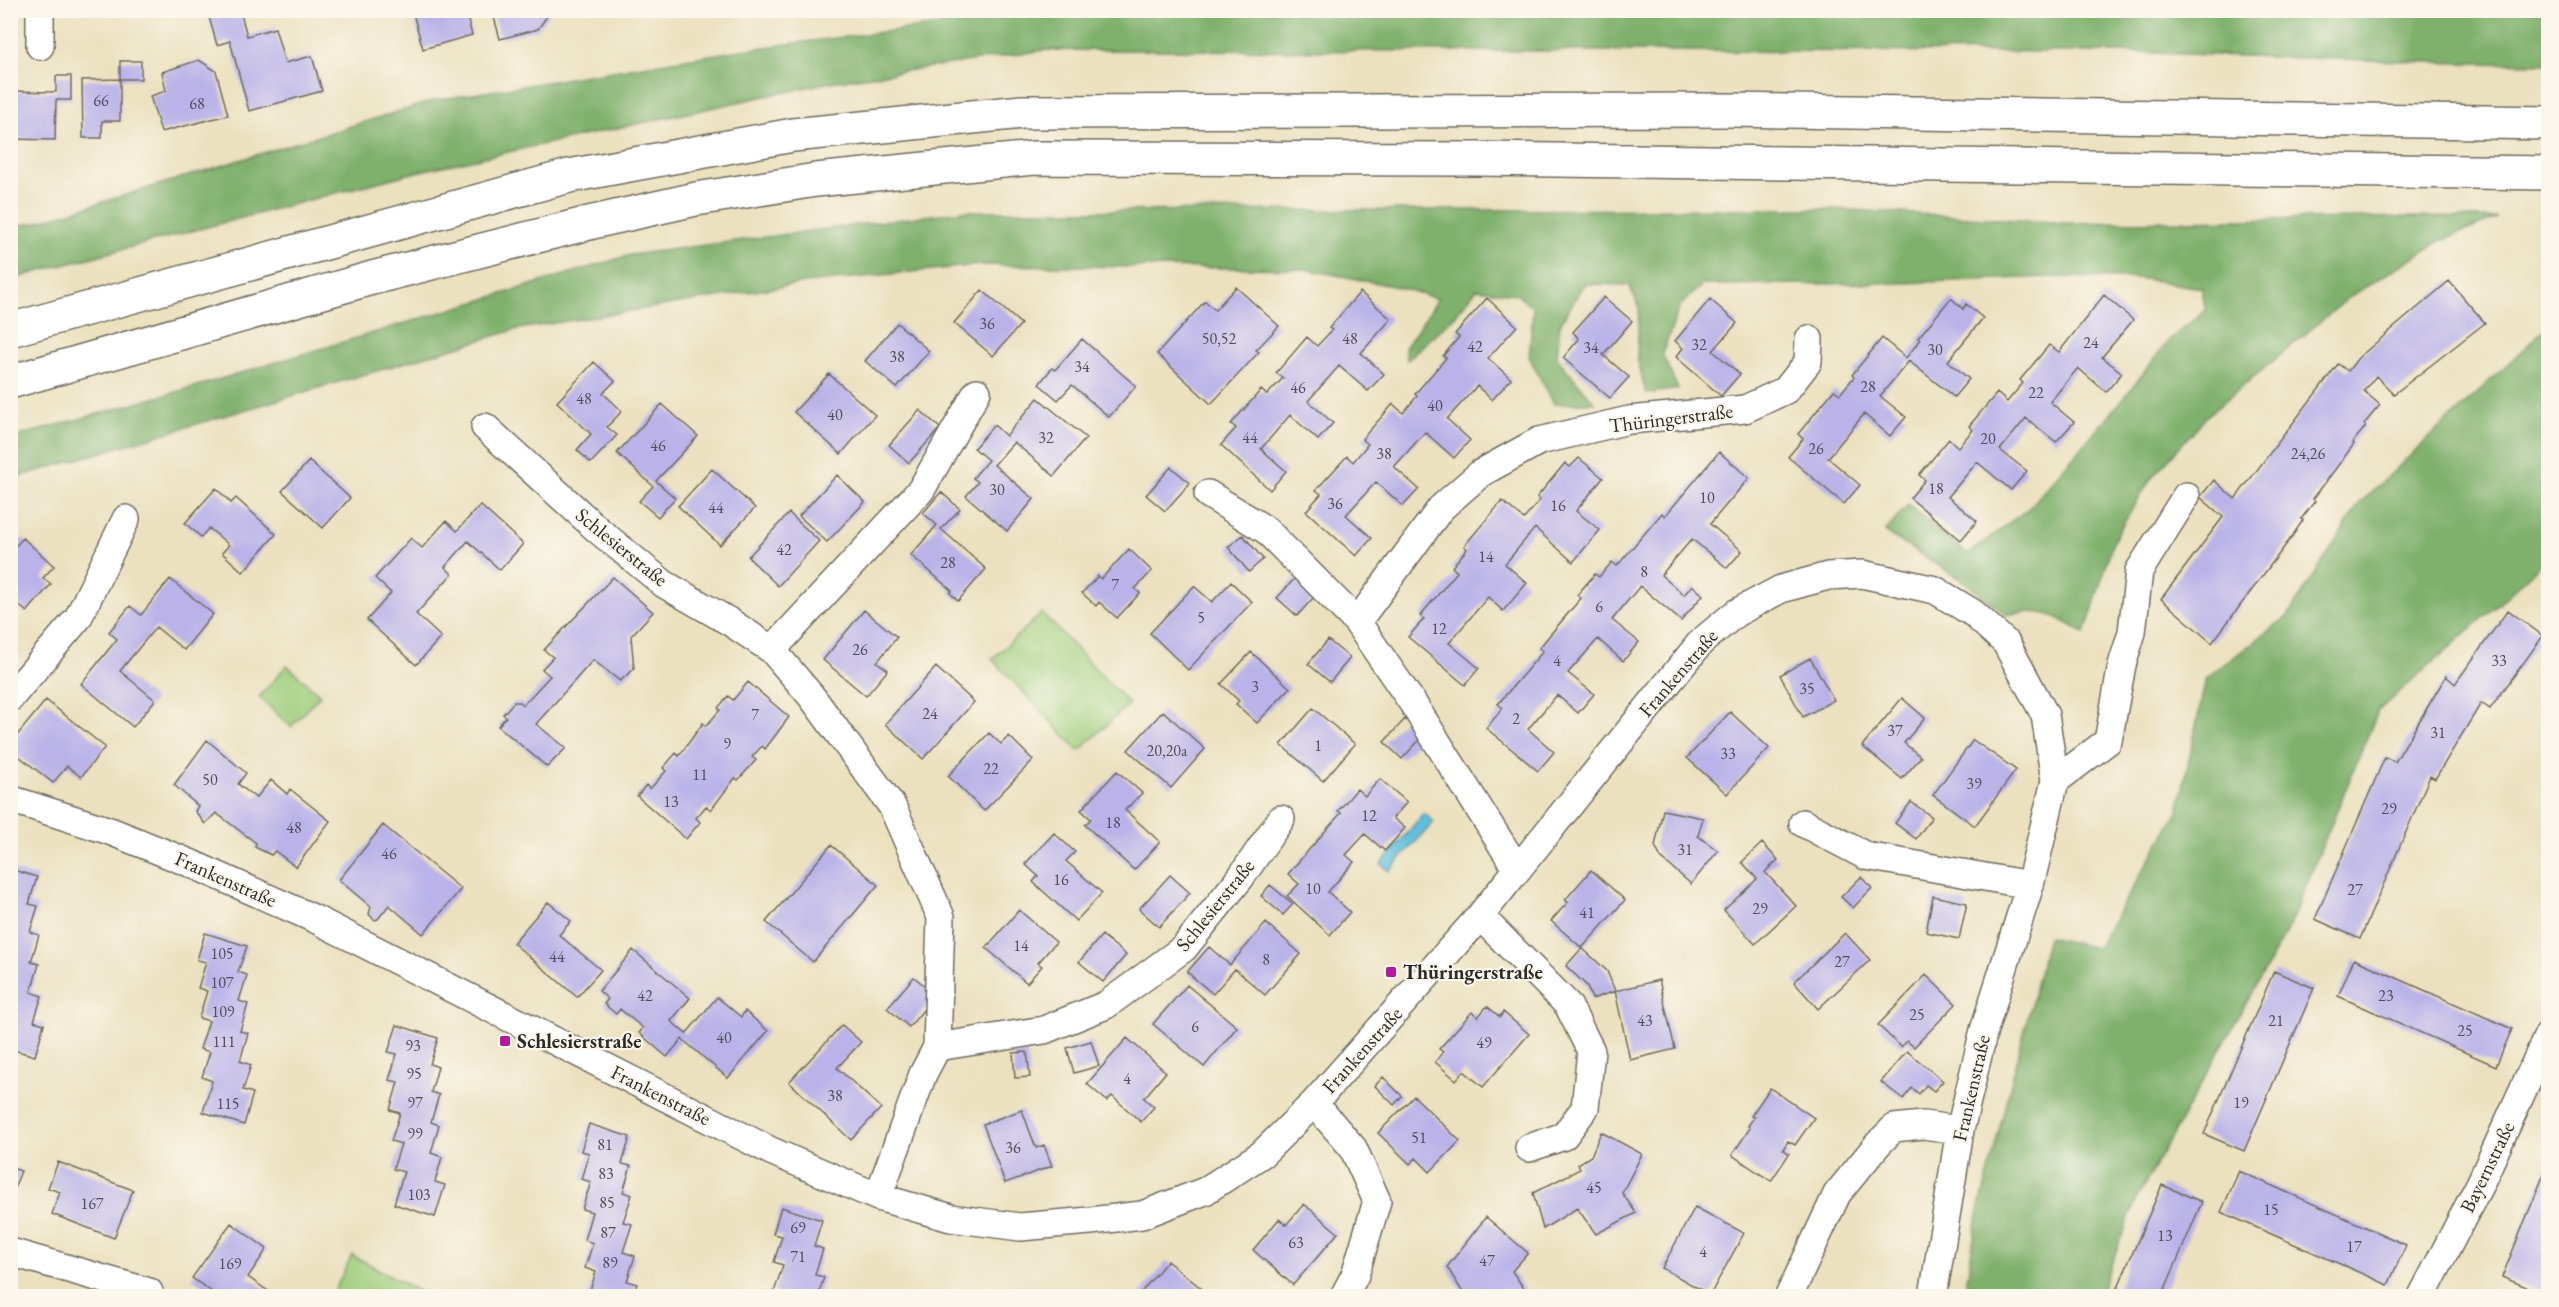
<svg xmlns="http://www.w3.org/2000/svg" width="2559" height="1307" viewBox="0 0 2559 1307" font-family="'EB Garamond',serif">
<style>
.green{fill:#9fcd7c;stroke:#657c54;stroke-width:1.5}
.forest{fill:#7fb06c;stroke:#556e4c;stroke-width:1.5}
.water{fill:#5fc0de;stroke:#457684;stroke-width:1.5}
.building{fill:#bab2e8}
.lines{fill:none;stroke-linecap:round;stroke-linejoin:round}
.minor-casing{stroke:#6e6b5f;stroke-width:30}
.highway-casing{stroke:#6e6b5f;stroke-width:36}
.minor{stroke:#fff;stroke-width:27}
.highway{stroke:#fff;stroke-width:33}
.poi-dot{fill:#b5179e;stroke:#fbf7ec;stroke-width:2}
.labels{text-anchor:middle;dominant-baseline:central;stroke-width:4.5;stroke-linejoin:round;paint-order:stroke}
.number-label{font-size:16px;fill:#4f4d5a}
.street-label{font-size:20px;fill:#2b2b2b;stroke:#fbf7ec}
.poi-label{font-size:20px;font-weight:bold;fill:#2b2b2b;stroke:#fbf7ec;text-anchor:start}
</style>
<rect width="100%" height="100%" fill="#fbf7ec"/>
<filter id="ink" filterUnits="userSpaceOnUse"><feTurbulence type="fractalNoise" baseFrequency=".0167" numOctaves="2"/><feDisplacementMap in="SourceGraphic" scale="12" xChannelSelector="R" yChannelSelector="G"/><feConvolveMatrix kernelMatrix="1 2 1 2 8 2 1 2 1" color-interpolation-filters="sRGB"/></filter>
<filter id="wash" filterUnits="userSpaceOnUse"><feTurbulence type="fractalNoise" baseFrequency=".008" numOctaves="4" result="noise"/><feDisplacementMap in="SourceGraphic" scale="24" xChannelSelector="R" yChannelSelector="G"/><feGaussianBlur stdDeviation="1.35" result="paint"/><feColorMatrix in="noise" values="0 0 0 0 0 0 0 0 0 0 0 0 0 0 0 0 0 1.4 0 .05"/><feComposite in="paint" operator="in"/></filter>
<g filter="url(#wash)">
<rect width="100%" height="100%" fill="#ebe1bf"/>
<path class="green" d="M1042 613 1129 704 1079 751 992 659Z
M287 665 320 695 291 727 259 697Z
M352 1255 428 1296H332Z"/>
<path class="forest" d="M1049 11 2548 10V64L2460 63 2123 52 1045 50 831 82 416 172 40 271 11 280V226L34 223 436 100 734 51Z
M1834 209 2069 223 2411 217 2498 218 2440 241 2351 296 2207 416 2150 480 2114 539 2085 634C2053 614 2043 608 2006 615L1965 582 1885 532 1908 505 1968 554 2030 507 2123 399 2170 339 2205 310 2202 288 2138 278 2048 277 1903 283 1702 285 1680 306 1662 354 1678 389 1646 394 1637 357 1639 307 1629 285 1584 284 1560 324 1557 358 1595 403 1554 404 1529 357 1533 307 1516 294 1477 289 1453 318 1407 360 1405 348 1438 299 1398 287 1305 269 979 265 805 283 518 329 11 479V438L204 384 630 255 963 211Z
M2548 326V557L2501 602 2378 711 2289 927 2137 1198 2099 1296H1964L1978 1214 2048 937 2097 948 2178 812 2206 678 2288 616 2360 503Z"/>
<path class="water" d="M1424 813 1434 822 1389 871 1381 864Z"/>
<g id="blocks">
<path class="building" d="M232 10H240L247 36 275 28 285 63 312 56 322 91 249 111 230 41 217 45 209 17Z
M412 10H465L472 35 423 49Z
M492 10H549L550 12 538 29 500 39Z
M199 60 216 71 228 115 161 132 150 96 166 91 162 72Z
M120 61H141V79H120Z
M56 76H71V100H56L55 140 10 139V91L56 92Z
M120 79V121H102V138H83L82 80Z
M2449 281 2485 323 2394 394 2376 376 2364 391 2380 405 2364 424 2366 426 2352 443 2354 444 2313 499 2315 501 2301 519 2303 520 2291 538 2212 643 2161 599 2223 517 2200 497 2214 480 2235 499 2338 364 2348 371 2358 358Z
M1236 287 1279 326 1256 350 1259 352 1211 404 1157 354 1205 301 1215 310Z
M982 290 1021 324 993 356 954 323Z
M1360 292 1391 319 1361 353 1384 374 1368 391 1339 366 1308 401 1333 423 1318 440 1290 415 1261 449 1286 471 1270 490 1221 445 1236 428 1231 424 1261 390 1267 395 1283 378 1276 373 1307 337 1317 346 1332 330 1329 328Z
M2104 295 2133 320 2102 357 2122 373 2106 392 2078 368 2050 402 2074 422 2056 442 2026 418 2000 450 2027 471 2011 490 1977 462 1948 497 1977 521 1961 540 1910 498 1925 480 1919 475 1949 439 1958 447 1973 430 1969 426 1997 393 2007 402 2023 383 2020 380 2049 345 2059 352Z
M1604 297 1632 321 1603 355 1629 377 1610 398 1563 358 1579 339 1573 332Z
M1487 298 1517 326 1488 358 1511 379 1492 400 1477 386 1447 419 1470 440 1454 458 1425 432 1394 467 1419 489 1403 506 1376 482 1346 515 1372 538 1356 556 1306 511 1321 494 1316 490 1347 456 1353 462 1368 444 1362 439 1393 404 1403 413 1417 396 1415 394 1446 358 1443 356 1459 337 1455 334Z
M1951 298 1963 309 1966 304 1983 318 1948 361 1969 379 1954 397 1909 361 1880 396 1906 417 1890 436 1864 414 1828 458 1860 485 1844 504 1788 457 1803 439 1798 434 1834 390 1840 394 1854 377 1852 375 1882 338 1906 358 1920 340 1918 338Z
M1710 299 1737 323 1713 351 1740 374 1721 396 1676 357 1683 348 1675 341Z
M897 323 929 351 897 388 865 361Z
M1082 339 1136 386 1109 417 1072 385 1058 400 1039 384 1052 368 1055 370Z
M594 362 615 381 603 393 622 411 607 427 617 435 591 463 577 450 591 434 557 402Z
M829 374 875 415 841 454 794 412Z
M1038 398 1086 438 1054 476 1014 442 994 465 1034 499 1007 531 966 496 978 482 973 478 988 460 974 448 994 425 1006 436Z
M662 404 698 436 656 481 675 498 658 517 639 501 653 486 617 453Z
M920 410 940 428 909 463 889 445Z
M1719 452 1749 478 1710 524 1742 551 1727 568 1692 539 1661 575 1684 595 1692 585 1703 595 1681 621 1640 586 1612 620 1639 642 1623 661 1598 639 1568 673 1594 694 1578 713 1557 695 1528 729 1554 752 1538 771 1486 728 1503 708 1498 704 1543 651 1539 648 1581 598 1577 595 1595 574 1599 577 1612 562 1617 566 1662 513 1665 516Z
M1579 458 1603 478 1576 511 1600 530 1573 562 1535 528 1505 564 1527 583 1503 611 1488 597 1449 643 1479 668 1465 685 1408 637 1424 619 1420 616 1457 572 1452 567 1467 549 1464 546 1502 501 1524 519 1540 500 1537 497 1565 463 1570 467Z
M309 461 350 498 323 528 282 491Z
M1171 467 1190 483 1165 511 1146 495Z
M712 469 755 508 720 545 678 506Z
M837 475 865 502 827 542 799 516Z
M216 488 231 503 236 498 276 534 243 572 222 553 229 545 209 528 201 537 185 523Z
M941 492 960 509 941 529 986 569 958 601 950 593 952 591 911 555 937 525 923 513Z
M480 505 523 544 500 570 468 541 445 567 452 574 416 614 441 637 416 665 367 620 391 593 375 578 411 538 422 548 446 521 457 531Z
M789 513 819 541 778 586 748 557Z
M1243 535 1263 559 1249 572 1228 547Z
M23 538 54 566 43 578 51 584 27 612 10 598V552Z
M1129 549 1152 571 1135 589 1140 593 1117 618 1099 602 1096 606 1082 593 1098 576 1101 579Z
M613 577 653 612 631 636 634 669 620 681 593 660 536 724 566 748 547 767 498 726 506 717 503 714 514 702H520L523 705 550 676 542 669 553 657 544 650Z
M1295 578 1314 597 1297 616 1277 598Z
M170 579 213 614 184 650 156 627 120 671 155 700 133 727 81 684 117 639 109 632 130 606 141 615Z
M1231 582 1252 602 1188 670 1150 633 1194 586 1212 602Z
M864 610 897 637 877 662 888 670 866 696 823 660Z
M2508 610 2543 636 2490 709 2481 703 2435 779 2430 776 2360 939 2315 919 2385 757 2395 762 2446 676 2455 684Z
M1328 640 1350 658 1330 682 1308 664Z
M1251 652 1290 688 1257 723 1236 704 1239 701 1221 684Z
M1810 658 1834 700 1803 717 1780 675Z
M936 667 974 702 923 759 885 724Z
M748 682 789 717 765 749 762 746 752 757 756 760 738 780 735 778 711 810 706 806 696 818 700 822 686 839 637 796 646 785 650 789 666 771 663 768 676 753 679 756 703 723 706 726 720 710 718 708 728 696 733 700Z
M1902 698 1925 718 1904 743 1921 757 1902 779 1862 746Z
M46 700 105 747 81 777 67 766 53 783 10 749V744Z
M1313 708 1355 744 1323 781 1281 745Z
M1163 711 1205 749 1171 788 1128 750Z
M1730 712 1769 748 1727 794 1687 758Z
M1405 719 1423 736 1402 759 1384 742Z
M989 733 1001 744 1009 736 1033 760 984 811 948 776Z
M207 740 246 773 238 784 256 798 271 780 287 794 290 789 330 821 296 867 275 851 271 855 255 847 256 843 216 813 205 824 195 811 198 806 174 785Z
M1973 740 2016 770 1975 826 1933 795Z
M1117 771 1142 793 1125 810 1160 842 1134 870 1085 825 1091 819 1081 810Z
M1380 779 1407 802 1393 818 1405 828 1385 851 1365 834 1346 855 1354 862 1328 892 1350 912 1330 935 1287 896 1299 884 1288 874 1341 813 1338 811 1357 789 1365 796Z
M1911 802 1932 817 1916 839 1895 823Z
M1663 810 1703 818 1698 836 1718 851 1691 884 1661 858 1655 846Z
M383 825 461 889 423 934 389 905 378 919 374 920 369 914 371 907 339 880Z
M1054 833 1075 852 1066 861 1102 893 1076 921 1033 882 1038 876 1025 864Z
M1762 843 1778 860 1765 872 1796 906 1755 944 1724 910 1757 879 1742 862Z
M831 845 878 885 813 962 766 922Z
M10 869 37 877 29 904 38 906 30 932 39 935 31 962 39 964 31 992 42 996 34 1021 44 1024 35 1056 10 1049Z
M1591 870 1625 900 1582 948 1551 921 1568 902 1565 900Z
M1170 875 1190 893 1159 927 1139 909Z
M1861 877 1872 888 1853 908 1841 897Z
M1270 885 1293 904 1283 915 1261 896Z
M1933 896 1967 903 1959 939 1926 932Z
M548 902 571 921 559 935 601 970 577 997 513 943Z
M1019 910 1056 942 1038 963 1042 966 1027 983 986 948Z
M1266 923 1301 954 1265 995 1235 969 1213 994 1187 972 1209 947 1230 965Z
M205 933 247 946 238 972 247 975 239 1001 248 1004 240 1031 248 1033 240 1061 251 1065 243 1090 253 1093 244 1125 203 1112 212 1081 202 1077 210 1052 200 1049 209 1021 199 1018 207 991 198 988 206 962 197 960Z
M1845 933 1870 960 1818 1009 1794 982Z
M1102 935 1126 955 1103 982 1079 962Z
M1582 948 1607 971 1615 991 1592 999 1587 986 1566 966Z
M633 950 690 998 671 1021 686 1034 717 997 741 1017 745 1011 768 1031 728 1078 682 1039 667 1057 639 1033 643 1028 620 1009 616 1014 604 1004 608 999 599 991Z
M2354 959 2512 1029 2496 1066 2338 996Z
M2274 971 2314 988 2244 1151 2204 1134Z
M1926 975 1956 1004 1914 1047 1907 1041 1901 1047 1878 1025Z
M914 977 936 995 909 1027 887 1008Z
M1659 980 1675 1049 1630 1060 1615 991Z
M1187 985 1237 1027 1204 1067 1153 1024Z
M1487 1006 1500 1017 1503 1012 1529 1034 1483 1087 1464 1071 1456 1080 1435 1062 1443 1052 1439 1049 1472 1012 1478 1017Z
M397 1025 438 1038 430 1064 438 1067 431 1092 439 1095 431 1122 439 1125 431 1153 442 1157 435 1182 445 1185 435 1217 394 1204 404 1172 393 1169 401 1144 391 1141 400 1113 390 1110 398 1082 389 1080 397 1054 388 1052Z
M842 1025 861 1042 837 1068 881 1108 851 1140 789 1082Z
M1127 1038 1166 1072 1144 1098 1154 1107 1141 1122 1112 1096 1107 1101 1087 1084Z
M1091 1041 1099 1066 1074 1073 1067 1048Z
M1907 1051 1943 1081 1934 1091 1926 1085 1919 1094 1912 1088 1903 1099 1881 1082Z
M1027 1052 1030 1077 1015 1078 1013 1053Z
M1383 1077 1402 1096 1394 1105 1375 1086Z
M1770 1088 1814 1118 1795 1145 1788 1141 1783 1149 1789 1154 1771 1181 1732 1155 1750 1128 1748 1126 1754 1117 1751 1116Z
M1414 1096 1460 1141 1430 1172 1416 1158 1410 1164 1378 1133Z
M1022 1110 1036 1148 1044 1145 1052 1166 1005 1183 983 1124Z
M589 1124 630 1137 622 1164 631 1166 623 1192 632 1195 623 1222 632 1224 623 1252 635 1256 627 1281 637 1284 633 1296H588L596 1272 585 1268 593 1243 584 1240 592 1212 582 1209 591 1182 581 1179 589 1153 581 1151Z
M1601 1132 1642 1154 1622 1193 1636 1213 1596 1234 1577 1208 1543 1229 1533 1193 1580 1169 1578 1164 1591 1156Z
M58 1162 133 1190 114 1238 52 1214 60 1192 48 1188Z
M2548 1164V1288L2546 1295 2502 1277Z
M10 1167 21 1171 11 1196H10Z
M2239 1171 2406 1245 2388 1285 2221 1212Z
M2162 1185 2202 1202 2162 1296H2114Z
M1304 1204 1338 1233 1293 1285 1253 1250 1279 1219 1286 1225Z
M781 1207 822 1220 814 1246 823 1249 815 1275 824 1277 818 1296H784L774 1292 783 1265 774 1262 782 1236 773 1234Z
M1695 1207 1744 1233 1710 1295 1662 1268Z
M1486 1217 1528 1253 1512 1271 1529 1296H1465L1447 1267Z
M231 1223 267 1249 248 1277 268 1291 264 1296H218L192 1278Z
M1167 1261 1211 1296H1138Z"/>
</g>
</g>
<g filter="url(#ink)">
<use href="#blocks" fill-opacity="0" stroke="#6e6b5f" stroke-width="1.5"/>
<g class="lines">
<g class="minor-casing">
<path id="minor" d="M40 10V46
M485 427 598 530 664 584 730 622 772 650
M1208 494 1266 530 1357 622 1412 702 1517 869
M1357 622 1441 508 1481 473 1539 441 1629 420 1745 409 1786 390 1808 362 1809 339
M10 698 78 618 126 519
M2055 781 2108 741 2122 665 2132 632 2139 571 2186 496
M10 799 110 831 192 864 315 919 771 1151 878 1197 951 1218 1020 1227 1090 1221 1142 1215 1205 1191 1262 1154 1314 1103 1480 916 1701 642 1736 613 1781 589 1828 576 1862 574 1935 590 1973 613 2006 643 2045 715 2055 781 2030 885 1984 1030 1960 1130 1933 1296
M1803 823 1866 856 2030 885
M1480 916 1568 1005 1591 1051 1585 1108 1564 1136 1529 1148
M937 1047 941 917 892 806 812 697 772 650 921 490 977 392
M1314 1103 1353 1148 1377 1201 1355 1275 1344 1296
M878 1197 923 1074 937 1047 1044 1030 1106 1005 1184 948 1241 877 1281 819
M10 1252 149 1292
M1789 1296 1837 1194 1878 1144 1894 1128 1923 1125 1960 1130
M2422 1296 2480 1184 2548 1035"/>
</g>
<g class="highway-casing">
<path id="highway" d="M10 330 569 176 793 135 1022 112 1731 110 2548 123
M10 382 372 278 593 222 696 199 816 180 1034 158 1479 159 2548 173"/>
</g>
<use href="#minor" class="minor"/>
<use href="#highway" class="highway"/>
</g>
</g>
<g class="poi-dot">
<rect x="1385" y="966" width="12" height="12" rx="3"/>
<rect x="499" y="1035" width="12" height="12" rx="3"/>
</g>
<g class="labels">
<g class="number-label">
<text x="101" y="100">66</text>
<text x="197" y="103">68</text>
<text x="987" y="323">36</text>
<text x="1219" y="338">50,52</text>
<text x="1350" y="338">48</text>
<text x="2091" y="342">24</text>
<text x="1699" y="344">32</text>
<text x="1475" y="346">42</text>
<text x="1591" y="347">34</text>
<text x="1935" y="349">30</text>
<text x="897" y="356">38</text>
<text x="1082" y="366">34</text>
<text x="1868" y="386">28</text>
<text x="1298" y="387">46</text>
<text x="2036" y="392">22</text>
<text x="584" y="398">48</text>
<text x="1435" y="405">40</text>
<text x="835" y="414">40</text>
<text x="1046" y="437">32</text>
<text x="1250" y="437">44</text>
<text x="1988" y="438">20</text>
<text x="658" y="445">46</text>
<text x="1816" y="448">26</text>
<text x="1384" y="453">38</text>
<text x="2308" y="453">24,26</text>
<text x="1936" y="488">18</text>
<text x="997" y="489">30</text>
<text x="1707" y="497">10</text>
<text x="1335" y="503">36</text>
<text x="1558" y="505">16</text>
<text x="716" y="507">44</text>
<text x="784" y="549">42</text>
<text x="1486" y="556">14</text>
<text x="948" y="562">28</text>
<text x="1644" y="571">8</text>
<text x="1115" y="584">7</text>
<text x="1599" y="606">6</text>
<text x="1201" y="617">5</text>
<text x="1439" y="628">12</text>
<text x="860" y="649">26</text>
<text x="1557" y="660">4</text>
<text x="2499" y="660">33</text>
<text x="1255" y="686">3</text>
<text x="1807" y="688">35</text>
<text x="930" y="713">24</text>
<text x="755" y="714">7</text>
<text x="1516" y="718">2</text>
<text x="1895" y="730">37</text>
<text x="2438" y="732">31</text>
<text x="727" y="743">9</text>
<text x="1318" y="745">1</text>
<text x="1167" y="750">20,20a</text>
<text x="1728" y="753">33</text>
<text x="991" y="768">22</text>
<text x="700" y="774">11</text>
<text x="210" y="779">50</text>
<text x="1974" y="783">39</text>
<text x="671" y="801">13</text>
<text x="2389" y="808">29</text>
<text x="1369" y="815">12</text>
<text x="1113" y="822">18</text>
<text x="294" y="827">48</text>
<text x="1685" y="849">31</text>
<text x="389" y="853">46</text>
<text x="1061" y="879">16</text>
<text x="1313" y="888">10</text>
<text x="2355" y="889">27</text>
<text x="1760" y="908">29</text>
<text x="1587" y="912">41</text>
<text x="1021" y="945">14</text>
<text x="222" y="953">105</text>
<text x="557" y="956">44</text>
<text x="1266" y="959">8</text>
<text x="1842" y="961">27</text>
<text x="222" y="982">107</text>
<text x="645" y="995">42</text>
<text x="2386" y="995">23</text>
<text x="223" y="1011">109</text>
<text x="1917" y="1014">25</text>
<text x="1645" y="1020">43</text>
<text x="2276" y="1020">21</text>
<text x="1195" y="1026">6</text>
<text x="2465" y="1030">25</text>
<text x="724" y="1037">40</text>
<text x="224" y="1041">111</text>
<text x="1484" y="1042">49</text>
<text x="413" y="1045">93</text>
<text x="414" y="1073">95</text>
<text x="1127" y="1078">4</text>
<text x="835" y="1095">38</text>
<text x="415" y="1102">97</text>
<text x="2241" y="1102">19</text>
<text x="228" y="1103">115</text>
<text x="415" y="1133">99</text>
<text x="1419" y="1137">51</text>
<text x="605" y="1144">81</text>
<text x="1013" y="1147">36</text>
<text x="606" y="1173">83</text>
<text x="1594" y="1187">45</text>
<text x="419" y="1194">103</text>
<text x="607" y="1202">85</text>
<text x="92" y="1203">167</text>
<text x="2271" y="1209">15</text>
<text x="798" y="1227">69</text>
<text x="608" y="1232">87</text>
<text x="2165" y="1235">13</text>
<text x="1296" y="1242">63</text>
<text x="2354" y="1246">17</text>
<text x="1703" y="1251">4</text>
<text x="798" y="1256">71</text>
<text x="1487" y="1260">47</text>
<text x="610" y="1262">89</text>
<text x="230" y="1263">169</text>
</g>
<g class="street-label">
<text transform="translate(1671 418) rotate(-7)">Thüringerstraße</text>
<text transform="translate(622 547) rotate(39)">Schlesierstraße</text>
<text transform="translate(1678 673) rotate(-49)">Frankenstraße</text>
<text transform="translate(226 879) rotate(24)">Frankenstraße</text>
<text transform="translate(1215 905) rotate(-51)">Schlesierstraße</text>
<text transform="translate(1362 1050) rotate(-48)">Frankenstraße</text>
<text transform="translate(1971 1088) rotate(-77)">Frankenstraße</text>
<text transform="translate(661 1095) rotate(27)">Frankenstraße</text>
<text transform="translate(2487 1167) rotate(-64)">Bayernstraße</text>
</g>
<g class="poi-label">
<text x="1403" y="972">Thüringerstraße</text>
<text x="517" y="1041">Schlesierstraße</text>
</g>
</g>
<rect width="2559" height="1307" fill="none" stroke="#fbf7ec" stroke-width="36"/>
</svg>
